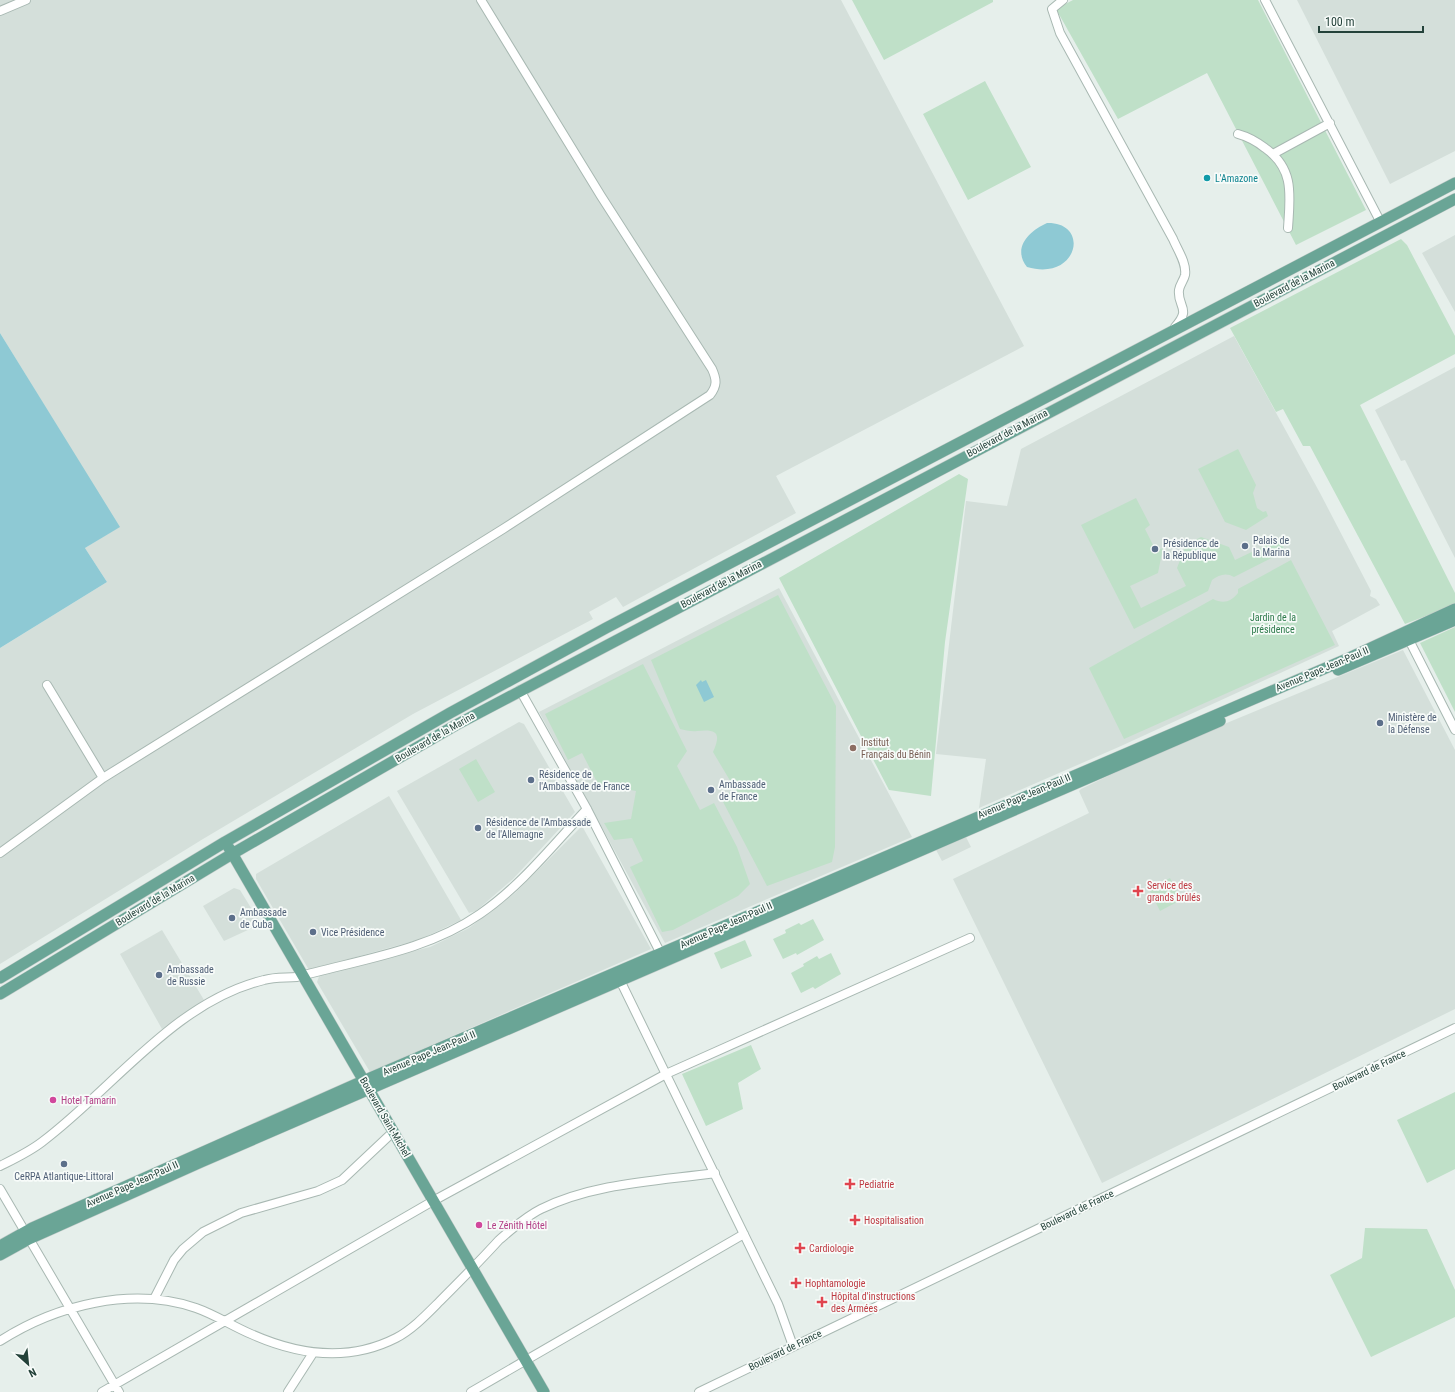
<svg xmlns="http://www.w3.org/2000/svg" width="1455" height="1392" viewBox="0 0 1455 1392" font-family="'Roboto Condensed',sans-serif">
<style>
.built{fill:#d4dfda}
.green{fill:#bfe0c8}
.water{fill:#8ec9d4}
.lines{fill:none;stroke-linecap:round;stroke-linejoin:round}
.minor-casing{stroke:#a8b8b2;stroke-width:10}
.major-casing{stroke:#c2cac8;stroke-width:12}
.minor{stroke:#fff;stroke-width:8}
.major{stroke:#6aa596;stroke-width:11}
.culture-dot{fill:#0f9aa8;stroke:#f7fbf9;stroke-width:1.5}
.service-dot{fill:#5c6f8a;stroke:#f7fbf9;stroke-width:1.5}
.education-dot{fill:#8d6e63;stroke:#f7fbf9;stroke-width:1.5}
.health-dot{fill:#e0444e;stroke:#f7fbf9;stroke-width:1.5}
.hotel-dot{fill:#d1479c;stroke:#f7fbf9;stroke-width:1.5}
.labels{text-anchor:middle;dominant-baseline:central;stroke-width:3.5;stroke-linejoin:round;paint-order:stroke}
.culture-label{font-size:10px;fill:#0d838f;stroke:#f7fbf9;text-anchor:start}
.street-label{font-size:10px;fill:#24423a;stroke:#f7fbf9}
.service-label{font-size:10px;fill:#4e5e75;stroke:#f7fbf9;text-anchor:start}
.park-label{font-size:10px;fill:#2d7a4b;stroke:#f7fbf9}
.education-label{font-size:10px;fill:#785e54;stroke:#f7fbf9;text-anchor:start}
.health-label{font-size:10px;fill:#be3a42;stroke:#f7fbf9;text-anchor:start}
.hotel-label{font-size:10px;fill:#b23c85;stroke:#f7fbf9;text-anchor:start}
</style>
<rect width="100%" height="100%" fill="#e6efeb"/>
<path class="built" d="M0 0H841L1024 346 776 476 796 513 623 607 616 597 589 612 593 619 413 714 203 839 0 964V648L107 582 85 548 119 527 0 333Z
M1297 0H1455V151L1390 184Z
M1455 235V312L1422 253Z
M1234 336 1320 493 1371 591 1370 596 1376 599 1380 605 1332 631 1339 646 1121 746 979 808 986 759 936 754 966 501 1007 506 1021 449Z
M1455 367V558L1405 460 1401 461 1375 410Z
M779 588 912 837 665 943 539 712Z
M1403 650 1455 750V1009L1102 1183 953 879 1089 813 1079 791 1081 789 1164 749Z
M519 722 524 724 575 812 513 879 476 911 469 913 397 791Z
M389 796 461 920 421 939 309 970 256 879V874Z
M582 826 651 949 370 1072 317 982 320 974 430 947 469 928 515 893Z
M965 835 971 847 942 861 935 848Z
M234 888 240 890 261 924 224 941 203 906Z
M162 930 204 1000 162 1029 120 954Z"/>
<path class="green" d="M852 0H993V2L884 60Z
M1073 0H1258L1366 210 1296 245 1207 73 1118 119 1056 9Z
M985 81 1031 167 968 200 923 114Z
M1401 239 1407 245 1455 336V354L1360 405 1455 593V605L1405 624 1310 446H1303L1283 409 1276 412 1230 328Z
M1238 449 1256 485 1253 493 1257 508 1263 512 1266 511 1268 516 1246 530 1225 522 1198 469Z
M959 474 968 479 945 642 931 796 889 790 779 578Z
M1136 498 1150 525 1145 529 1156 551 1163 548 1158 573 1130 586 1141 608 1186 586 1177 568 1186 545 1201 537 1229 547 1235 560 1279 539 1285 551 1234 577C1226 572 1219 575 1212 580L1208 591 1134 629 1081 525Z
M1291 560 1335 645 1124 739 1089 668 1213 599C1223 604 1231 602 1238 593V589Z
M778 595 836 706 835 847 832 862 767 886 721 798 735 789 713 752C722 732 716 729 697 731 692 732 685 730 680 729L651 660Z
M1455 627V712L1420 643Z
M643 664 687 751 677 766 700 810 714 803 737 847 750 884 738 896 673 930 662 932 630 867 643 861 632 838 614 840 604 823 631 819 636 791 598 784 582 753 568 760 545 714Z
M476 759 495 792 478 802 459 769Z
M1170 878 1181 900 1160 911 1149 889Z
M813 919 824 940 797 955 796 953 783 959 773 939 786 933 785 930 799 923 801 925Z
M745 940 752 956 721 969 714 953Z
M831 953 841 974 815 989 813 987 801 993 791 973 804 966 803 964 817 956 819 959Z
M751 1045 761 1069 738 1083 743 1109 706 1126 682 1074Z
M1455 1092V1169L1427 1183 1397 1120Z
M1365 1228 1427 1229 1455 1290V1317L1371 1357 1330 1275 1362 1258Z"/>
<path class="water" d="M1047 223C1091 222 1078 282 1027 267 1012 248 1029 231 1047 223Z
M0 333 120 527 85 548 107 582 0 648Z
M701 680 702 682 706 680 714 697 704 702 696 685Z"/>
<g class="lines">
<g class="minor-casing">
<path id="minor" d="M1063 0 1052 9 1060 33 1173 239C1177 249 1187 263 1185 275 1184 280 1180 284 1179 290 1177 307 1192 308 1175 327
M1265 0 1380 221
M0 11 26 0
M1238 134C1249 137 1256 141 1265 148 1295 169 1290 196 1288 228
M1273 154 1330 123
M1407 636 1455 730
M47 685 103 778
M520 690 587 809 661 954
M0 853 103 778 503 529 710 395C717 386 717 380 712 369L601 196 481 0
M618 976 778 1304 793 1346
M0 1166C14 1159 29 1152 42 1142 113 1089 174 1002 264 980 275 977 285 978 297 977 358 960 427 951 480 914 521 886 553 845 587 809
M0 1189 119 1392
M154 1299 174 1260 183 1249 203 1232 241 1213 318 1191 342 1180 393 1132
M0 1341C56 1305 132 1286 196 1308 216 1315 232 1326 251 1334 298 1355 349 1362 396 1338 413 1329 427 1314 440 1301 460 1281 480 1261 499 1240 512 1229 525 1217 541 1209 594 1183 657 1181 715 1173
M102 1392 433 1201 666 1074 970 938
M288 1392 313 1353
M471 1392 744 1234
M699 1392 1455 1028"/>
</g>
<g class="major-casing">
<path id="major" d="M1338 670 1455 620
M229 848 544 1392
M0 978 225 842 450 713 606 628 1455 183
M0 994 232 854 456 725 1455 199
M0 1246 32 1228 363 1081 1349 658 1455 609
M0 1255 29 1239 201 1162 1220 721"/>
</g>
<use href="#minor" class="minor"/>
<use href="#major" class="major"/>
</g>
<circle class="culture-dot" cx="1207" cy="178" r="4"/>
<g class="service-dot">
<circle cx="1245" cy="546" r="4"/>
<circle cx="1155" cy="549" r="4"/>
<circle cx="1380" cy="723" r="4"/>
<circle cx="531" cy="780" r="4"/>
<circle cx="711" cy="790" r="4"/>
<circle cx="478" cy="828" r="4"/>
<circle cx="232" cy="918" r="4"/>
<circle cx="313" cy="932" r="4"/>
<circle cx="159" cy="975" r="4"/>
<circle cx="64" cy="1164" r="4"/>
</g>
<circle class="education-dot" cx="853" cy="748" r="4"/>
<g class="health-dot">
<path d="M1136 885h4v4h4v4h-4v4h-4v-4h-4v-4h4z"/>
<path d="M848 1178h4v4h4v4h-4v4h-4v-4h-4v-4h4z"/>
<path d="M853 1214h4v4h4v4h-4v4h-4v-4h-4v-4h4z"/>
<path d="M798 1242h4v4h4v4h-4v4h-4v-4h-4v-4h4z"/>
<path d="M794 1277h4v4h4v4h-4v4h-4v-4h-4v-4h4z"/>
<path d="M820 1296h4v4h4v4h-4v4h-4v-4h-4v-4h4z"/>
</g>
<g class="hotel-dot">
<circle cx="53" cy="1100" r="4"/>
<circle cx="479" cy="1225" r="4"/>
</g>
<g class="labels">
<g class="culture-label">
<text x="1215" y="178">L'Amazone</text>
</g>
<g class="street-label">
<text transform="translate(1294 283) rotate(-28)">Boulevard de la Marina</text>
<text transform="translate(1007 433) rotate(-28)">Boulevard de la Marina</text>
<text transform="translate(721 584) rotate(-28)">Boulevard de la Marina</text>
<text transform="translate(1322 669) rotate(-23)">Avenue Pape Jean-Paul II</text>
<text transform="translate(435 737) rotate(-30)">Boulevard de la Marina</text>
<text transform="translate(1024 796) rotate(-23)">Avenue Pape Jean-Paul II</text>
<text transform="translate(155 900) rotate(-31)">Boulevard de la Marina</text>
<text transform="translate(726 925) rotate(-24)">Avenue Pape Jean-Paul II</text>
<text transform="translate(429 1053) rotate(-23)">Avenue Pape Jean-Paul II</text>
<text transform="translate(1369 1070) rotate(-26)">Boulevard de France</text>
<text transform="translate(385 1117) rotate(60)">Boulevard Saint-Michel</text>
<text transform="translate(132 1184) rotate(-24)">Avenue Pape Jean-Paul II</text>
<text transform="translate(1077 1210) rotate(-26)">Boulevard de France</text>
<text transform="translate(785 1350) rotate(-26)">Boulevard de France</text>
</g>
<g class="service-label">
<text x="1253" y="540">Palais de<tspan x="1253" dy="12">la Marina</tspan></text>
<text x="1163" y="543">Présidence de<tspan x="1163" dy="12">la République</tspan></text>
<text x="1388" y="717">Ministère de<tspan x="1388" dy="12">la Défense</tspan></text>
<text x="539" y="774">Résidence de<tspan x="539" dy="12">l'Ambassade de France</tspan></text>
<text x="719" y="784">Ambassade<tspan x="719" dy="12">de France</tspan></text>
<text x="486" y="822">Résidence de l'Ambassade<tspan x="486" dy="12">de l'Allemagne</tspan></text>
<text x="240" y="912">Ambassade<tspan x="240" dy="12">de Cuba</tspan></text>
<text x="321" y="932">Vice Présidence</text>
<text x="167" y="969">Ambassade<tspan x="167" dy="12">de Russie</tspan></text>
<text x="64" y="1176" text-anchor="middle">CeRPA Atlantique-Littoral</text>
</g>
<g class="park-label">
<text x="1273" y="617">Jardin de la<tspan x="1273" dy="12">présidence</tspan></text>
</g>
<g class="education-label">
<text x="861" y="742">Institut<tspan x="861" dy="12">Français du Bénin</tspan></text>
</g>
<g class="health-label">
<text x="1147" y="885">Service des<tspan x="1147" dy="12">grands brûlés</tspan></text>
<text x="859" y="1184">Pediatrie</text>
<text x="864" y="1220">Hospitalisation</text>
<text x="809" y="1248">Cardiologie</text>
<text x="805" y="1283">Hophtamologie</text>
<text x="831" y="1296">Hôpital d'instructions<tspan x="831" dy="12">des Armées</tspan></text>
</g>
<g class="hotel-label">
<text x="61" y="1100">Hotel Tamarin</text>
<text x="487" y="1225">Le Zénith Hôtel</text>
</g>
</g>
<g transform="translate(28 1364) rotate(153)" stroke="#f7fbf9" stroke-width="3" paint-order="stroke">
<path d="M0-3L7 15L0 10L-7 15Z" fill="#24423a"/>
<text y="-6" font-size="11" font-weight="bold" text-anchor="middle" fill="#24423a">N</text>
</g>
<path d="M1319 26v6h104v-6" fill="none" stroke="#24423a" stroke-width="2"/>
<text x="1325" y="26" font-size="12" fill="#24423a" stroke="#f7fbf9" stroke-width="3" paint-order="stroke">100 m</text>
</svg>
